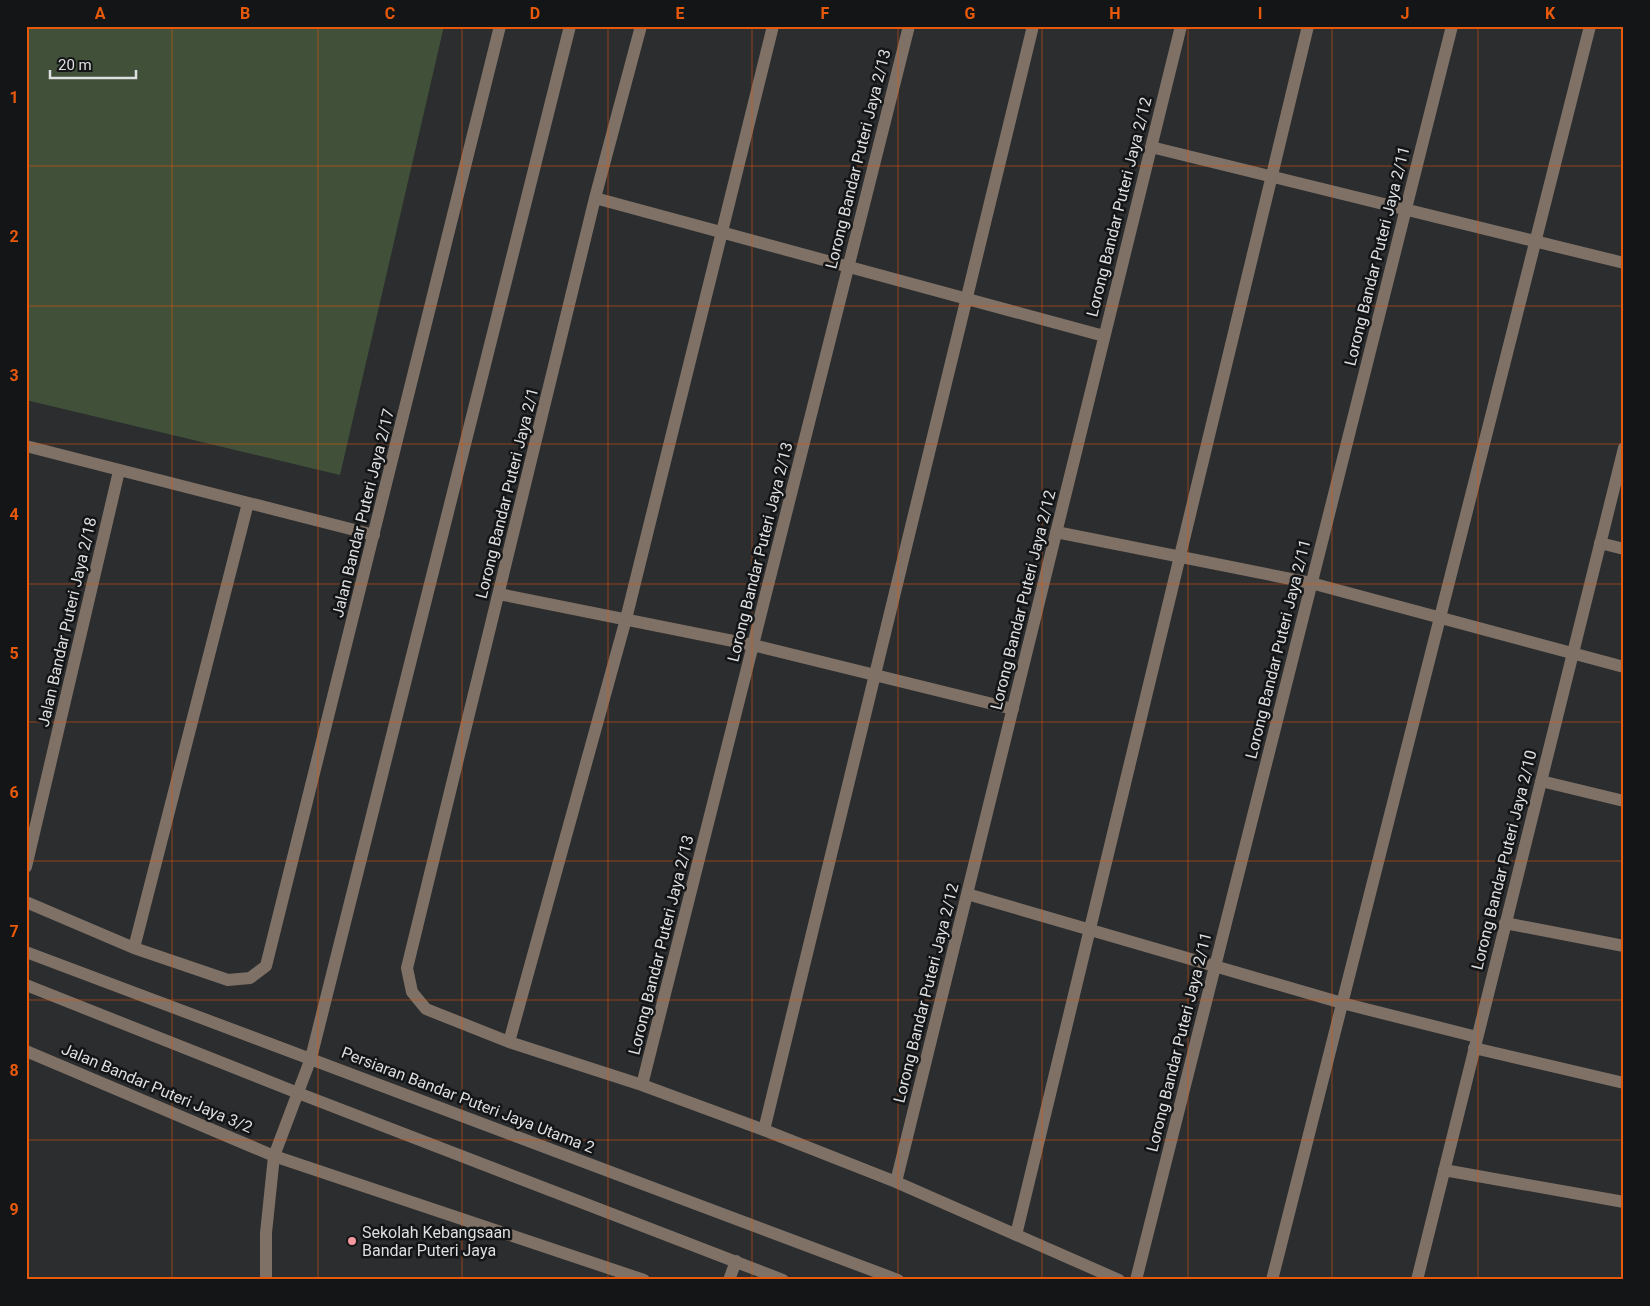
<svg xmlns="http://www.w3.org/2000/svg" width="1650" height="1306" viewBox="0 0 1650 1306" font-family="Roboto,sans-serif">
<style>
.green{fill:#415139}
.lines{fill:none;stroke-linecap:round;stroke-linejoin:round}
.minor{stroke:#7f7166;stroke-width:12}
.grid{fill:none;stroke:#e8590c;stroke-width:1;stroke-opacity:0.55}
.poi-dot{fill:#f49a9f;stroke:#141516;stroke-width:2}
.labels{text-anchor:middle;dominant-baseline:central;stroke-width:5;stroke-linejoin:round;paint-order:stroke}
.street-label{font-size:16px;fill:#dddfe1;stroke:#141516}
.poi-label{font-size:16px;fill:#dddfe1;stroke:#141516;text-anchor:start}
.neatline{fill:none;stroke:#e8590c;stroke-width:2}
.grid-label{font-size:16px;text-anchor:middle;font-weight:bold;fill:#e8590c}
</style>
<rect width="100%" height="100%" fill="#2b2d2f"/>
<path class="green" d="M26 26H444L340 475 26 400Z"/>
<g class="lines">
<path class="minor" d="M641 26 595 198 407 968 412 992 426 1009 509 1042 642 1085 764 1130 896 1182 1119 1280
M1151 147 1624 263
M595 198 1104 336
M26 446 374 535
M1056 532 1311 583 1624 667
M1600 543 1624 549
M499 594 753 645 1013 709
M1541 781 1624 801
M26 867 119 471
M967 894 1342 1003 1477 1037
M26 902 134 948 228 980 250 978 266 966 500 26
M1505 923 1624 946
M134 948 248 503
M26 952 898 1280
M26 985 298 1093 783 1280
M509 1042 626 619 773 26
M1474 1048 1624 1083
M26 1051 274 1156 644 1280
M642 1085 909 26
M764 1130 1033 26
M1444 1170 1624 1202
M896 1182 1181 26
M1016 1235 1308 26
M266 1280V1233L274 1156 311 1058 570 26
M729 1280 736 1261
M1136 1280 1452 26
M1272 1280 1590 26
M1417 1280 1624 448"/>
</g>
<path class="grid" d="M172 26V1280M318 26V1280M462 26V1280M608 26V1280M752 26V1280M898 26V1280M1042 26V1280M1188 26V1280M1332 26V1280M1478 26V1280M26 166H1624M26 306H1624M26 444H1624M26 584H1624M26 722H1624M26 861H1624M26 1000H1624M26 1140H1624"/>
<circle class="poi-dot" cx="352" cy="1241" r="5"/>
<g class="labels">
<g class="street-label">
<text transform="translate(858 159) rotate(-76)">Lorong Bandar Puteri Jaya 2/13</text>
<text transform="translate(1119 207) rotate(-76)">Lorong Bandar Puteri Jaya 2/12</text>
<text transform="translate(1377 256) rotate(-76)">Lorong Bandar Puteri Jaya 2/11</text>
<text transform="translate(507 493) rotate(-76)">Lorong Bandar Puteri Jaya 2/1</text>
<text transform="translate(363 513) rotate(-76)">Jalan Bandar Puteri Jaya 2/17</text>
<text transform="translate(760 552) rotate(-76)">Lorong Bandar Puteri Jaya 2/13</text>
<text transform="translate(1023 600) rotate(-76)">Lorong Bandar Puteri Jaya 2/12</text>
<text transform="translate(67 622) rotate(-77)">Jalan Bandar Puteri Jaya 2/18</text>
<text transform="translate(1278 649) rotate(-76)">Lorong Bandar Puteri Jaya 2/11</text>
<text transform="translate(1504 860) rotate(-76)">Lorong Bandar Puteri Jaya 2/10</text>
<text transform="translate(661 945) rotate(-76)">Lorong Bandar Puteri Jaya 2/13</text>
<text transform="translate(926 993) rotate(-76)">Lorong Bandar Puteri Jaya 2/12</text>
<text transform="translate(1179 1042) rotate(-76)">Lorong Bandar Puteri Jaya 2/11</text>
<text transform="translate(157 1088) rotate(23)">Jalan Bandar Puteri Jaya 3/2</text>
<text transform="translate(468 1100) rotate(21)">Persiaran Bandar Puteri Jaya Utama 2</text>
</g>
<g class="poi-label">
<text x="362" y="1232">Sekolah Kebangsaan<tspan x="362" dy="18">Bandar Puteri Jaya</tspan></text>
</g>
</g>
<rect width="1650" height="1306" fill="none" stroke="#141516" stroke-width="55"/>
<path d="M50 70v8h86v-8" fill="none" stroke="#dddfe1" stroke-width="2.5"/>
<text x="58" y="70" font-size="15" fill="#dddfe1" stroke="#141516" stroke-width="4" paint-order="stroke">20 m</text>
<rect x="28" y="28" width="1594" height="1250" class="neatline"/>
<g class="grid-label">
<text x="100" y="19">A</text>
<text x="245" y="19">B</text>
<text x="390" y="19">C</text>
<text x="535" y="19">D</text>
<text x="680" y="19">E</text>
<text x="825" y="19">F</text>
<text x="970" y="19">G</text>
<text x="1115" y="19">H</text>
<text x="1260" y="19">I</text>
<text x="1405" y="19">J</text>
<text x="1550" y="19">K</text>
<text x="14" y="103">1</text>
<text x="14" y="242">2</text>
<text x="14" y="381">3</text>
<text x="14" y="520">4</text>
<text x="14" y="659">5</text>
<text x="14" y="798">6</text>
<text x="14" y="937">7</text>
<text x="14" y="1076">8</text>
<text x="14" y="1215">9</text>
</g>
</svg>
